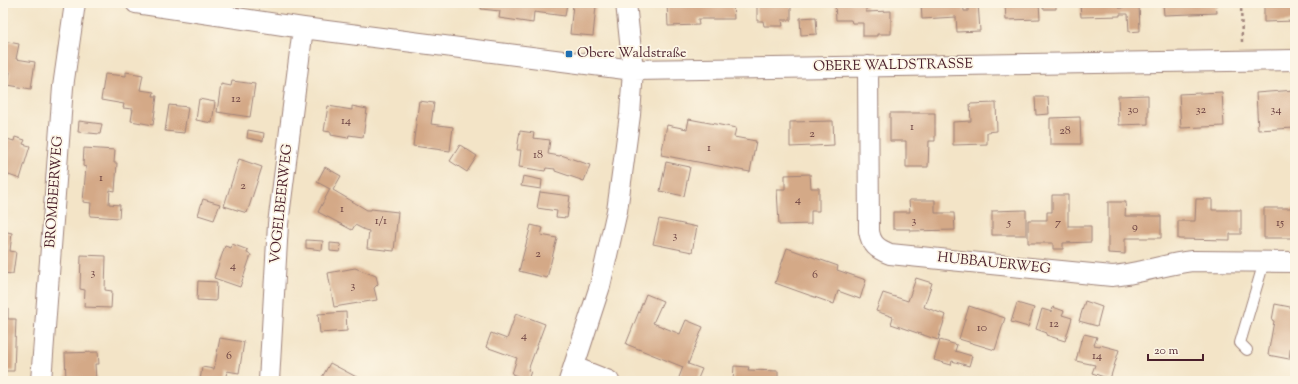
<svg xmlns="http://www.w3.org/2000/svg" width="1298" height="384" viewBox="0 0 1298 384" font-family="'Sorts Mill Goudy',serif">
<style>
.building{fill:#d4a987}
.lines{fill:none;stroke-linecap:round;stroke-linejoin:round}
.service-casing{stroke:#9e8279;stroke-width:12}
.minor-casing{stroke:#9e8279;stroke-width:22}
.path{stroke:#9e8279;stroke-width:2.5;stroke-dasharray:3 3;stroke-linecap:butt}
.service{stroke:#fff;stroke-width:10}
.minor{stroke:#fff;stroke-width:20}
.poi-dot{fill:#1f6fb2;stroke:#fcf5e5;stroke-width:1.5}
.labels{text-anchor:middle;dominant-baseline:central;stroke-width:3.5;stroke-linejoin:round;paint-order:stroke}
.number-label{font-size:12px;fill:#6c4242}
.poi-label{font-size:14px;fill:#4a1f2b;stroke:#fcf5e5;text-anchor:start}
.street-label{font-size:14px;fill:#4a1f2b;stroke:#fcf5e5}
</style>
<rect width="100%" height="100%" fill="#fcf5e5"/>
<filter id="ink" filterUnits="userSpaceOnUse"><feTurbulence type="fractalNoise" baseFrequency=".025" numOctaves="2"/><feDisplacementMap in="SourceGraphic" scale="8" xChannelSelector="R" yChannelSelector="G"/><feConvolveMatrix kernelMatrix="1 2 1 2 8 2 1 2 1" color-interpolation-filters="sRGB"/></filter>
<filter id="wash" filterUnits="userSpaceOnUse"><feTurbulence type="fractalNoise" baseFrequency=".012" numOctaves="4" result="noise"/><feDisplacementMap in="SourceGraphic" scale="16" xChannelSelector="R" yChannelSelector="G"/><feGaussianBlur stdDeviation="0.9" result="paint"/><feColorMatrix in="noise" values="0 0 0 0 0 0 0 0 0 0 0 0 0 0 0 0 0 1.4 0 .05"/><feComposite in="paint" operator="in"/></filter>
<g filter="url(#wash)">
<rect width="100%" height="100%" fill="#f3e4c7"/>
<g id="blocks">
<path class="building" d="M482 3 514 4 567 3 565 16 534 12 533 23 499 18 500 11 481 9Z
M667 3H733L734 19H698L699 25 668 26Z
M757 3H791V20H782L783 26H764L763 21H757Z
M835 3H866V12L891 11V34H877V36H863V23H852L851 20H836Z
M921 3H963L964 11H968V3H978L980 31 957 32 956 17 922 19Z
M1005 3H1039L1040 19 1006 20Z
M1043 3H1056V9H1043Z
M1080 3H1119V8H1123V4L1139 3 1140 31 1129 32 1128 14H1120V16L1081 17Z
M1163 3H1216L1217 13 1164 15Z
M1264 3H1295V21L1264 22Z
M573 4 596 6 593 36 570 34Z
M816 17 817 34 801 35 800 18Z
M3 41 19 44 16 59 35 62 31 89 8 85 10 72 3 71Z
M126 72 143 75 140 90 154 92 153 96H157L153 125 131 121 133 109 123 108 124 104 101 100 105 74 126 76Z
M232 81 255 84 250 117 217 112 221 84 231 86Z
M1295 90V128L1258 130 1256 93Z
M1222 92 1224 126 1181 128 1179 94Z
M1148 95V124L1119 125 1118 96Z
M1035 97H1048L1049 114 1036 115Z
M199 99 215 102 212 123 196 120Z
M419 101 434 103 431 124 453 127 450 151 413 146Z
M996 103 997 131 987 132V144L953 145V122L971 121 970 104Z
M169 105 188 107 184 133 165 131Z
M328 106 352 110V106L367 109 363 137 349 135 348 138 331 135V132L324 131Z
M890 113H935V141H929L928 167H906V141H890Z
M1080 117 1081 144H1050V118Z
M689 119 736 128 734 137 756 141 750 172 661 155 667 125 687 129Z
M79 121 102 124 100 134 78 132Z
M833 121 834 145 790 147V122Z
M248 130 264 133 263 141 247 138Z
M520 131 534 133 533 138 550 140 548 154 560 156 561 155 590 165 584 181 555 171V169L546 168 545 171 519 167 521 150H517Z
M15 137 25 140 23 144 30 146 20 179 3 173V150L7 139 14 141Z
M460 145 477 156 467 172 450 161Z
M84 148 115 150 114 163H117L115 191 110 190 109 204 120 205 119 218 90 216 91 203 83 202 86 167 83 166Z
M239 159 262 167 247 213 224 206Z
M666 162 690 167 684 196 660 191Z
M325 167 341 176 333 190 367 210H371V209L398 212 394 251 367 248 369 231 365 230 355 225 352 230 318 212 330 189 317 182Z
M810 174 811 188H819V211H811V224L779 225 777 189H785V175Z
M523 176 542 180 541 189 521 186Z
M540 192 570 196 567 218 556 217 557 211 537 208Z
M1052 195H1068V226H1091V242L1063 243V249H1053V243H1028V220H1047V212H1052Z
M203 199 220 204 214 220 198 215Z
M1196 199H1212V210H1241V234H1230V240L1178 239V221H1195Z
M909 200H935V213H954L955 230 910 231V229H893V212H910Z
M1108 202H1126L1125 216H1161V238H1125V254L1108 253Z
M1264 208H1295V238H1264Z
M1026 210V235H992V211Z
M659 219 697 227 692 252 653 244Z
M531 225 543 228 541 235 557 238 547 278 519 271Z
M3 231 12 233 10 251 16 252 13 274 3 273Z
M306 240 323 241 322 250 306 248Z
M330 243 341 244 340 252 330 251Z
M232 244 248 250 247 253 251 255 240 287 214 278 225 246 231 248Z
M787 248 838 266 837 270 866 280 860 299 838 291 834 304 775 283Z
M81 255 106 256 105 290 112 291 111 308 84 307 85 290 80 289Z
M355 268 376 276 378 284 374 288 377 300 334 307 328 273Z
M916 278 932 283 924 307 946 315 938 340 891 324 893 317 876 311 883 293 908 301Z
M198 281 217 282 216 301 197 300Z
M646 294 663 301 653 323 680 334 686 320 703 327 688 364 702 369 697 381H681L678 380 683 367 626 344Z
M1085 301 1102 307 1097 326 1079 321Z
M1017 303 1034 308 1028 327 1011 322Z
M1275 304 1295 308V338L1292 337 1289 359 1268 355 1274 321 1272 320Z
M969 306 1005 318 995 350 959 339Z
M1053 307 1064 311 1062 315 1072 318 1065 341 1046 335 1047 333 1036 329 1042 309 1052 312Z
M3 308H8V319H16L14 371H3Z
M346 312 347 331 320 333 318 314Z
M516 313 545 324 528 370 531 371 528 380 512 374 517 358 486 347 491 333 507 339Z
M1084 334 1097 337 1094 345 1100 346V345L1119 350 1110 379 1092 373 1095 365 1076 361 1081 340 1082 341Z
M220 338 244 342 239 373 227 371 225 381H200L202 367 214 369Z
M940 340 957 345 955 351 972 356 969 366 952 361 951 365 934 360Z
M98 352 99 364H95L96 381H66L65 353Z
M330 363 364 381H320Z
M734 366 749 367 748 370 778 371V381H733Z"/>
</g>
</g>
<g filter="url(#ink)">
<use href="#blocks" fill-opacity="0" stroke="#9e8279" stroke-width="1"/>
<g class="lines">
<g class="service-casing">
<path id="service" d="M1247 350 1240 343 1264 262"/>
</g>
<g class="minor-casing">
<path id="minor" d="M136 3 303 28 633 70 1295 60
M868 66 869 231C871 244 877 249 890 254L1112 276C1139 274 1165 264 1192 261L1295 262
M574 367 609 381
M41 381 63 87 75 3
M269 381 278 224 303 28
M569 381 600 286 617 211 630 115 633 70 626 3"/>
</g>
<path class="path" d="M1241 3 1242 42"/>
<use href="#service" class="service"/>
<use href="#minor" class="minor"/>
</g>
</g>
<rect class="poi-dot" x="565" y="50" width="8" height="8" rx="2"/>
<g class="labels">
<g class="number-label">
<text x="236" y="99">12</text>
<text x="1133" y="110">30</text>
<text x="1201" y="110">32</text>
<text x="1276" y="110">34</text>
<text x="346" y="121">14</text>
<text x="912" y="127">1</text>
<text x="1065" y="131">28</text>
<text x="812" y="134">2</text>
<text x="709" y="148">1</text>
<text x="538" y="155">18</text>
<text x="101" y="178">1</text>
<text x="243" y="186">2</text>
<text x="798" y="200">4</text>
<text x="342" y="209">1</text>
<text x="381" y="221">1/1</text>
<text x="914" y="221">3</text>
<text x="1009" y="223">5</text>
<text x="1058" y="223">7</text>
<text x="1280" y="223">15</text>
<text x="1135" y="227">9</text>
<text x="675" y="236">3</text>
<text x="538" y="254">2</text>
<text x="233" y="266">4</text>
<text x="93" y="273">3</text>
<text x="815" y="275">6</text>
<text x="353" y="286">3</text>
<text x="1054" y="324">12</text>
<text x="982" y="328">10</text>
<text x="524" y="336">4</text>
<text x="229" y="356">6</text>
<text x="1097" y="356">14</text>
</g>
<g class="poi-label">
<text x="577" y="54">Obere Waldstraße</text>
</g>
<g class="street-label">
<text transform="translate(893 66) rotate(-1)">OBERE WALDSTRASSE</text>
<text transform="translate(55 192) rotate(-86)">BROMBEERWEG</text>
<text transform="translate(282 204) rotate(-84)">VOGELBEERWEG</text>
<text transform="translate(994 264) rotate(6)">HUBBAUERWEG</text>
</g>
</g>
<rect width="1298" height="384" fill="none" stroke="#fcf5e5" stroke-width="16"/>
<path d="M1148 354v6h55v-6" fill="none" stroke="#4a1f2b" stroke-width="2"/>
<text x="1154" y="354" font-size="12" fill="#4a1f2b" stroke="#fcf5e5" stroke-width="3" paint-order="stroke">20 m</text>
</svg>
